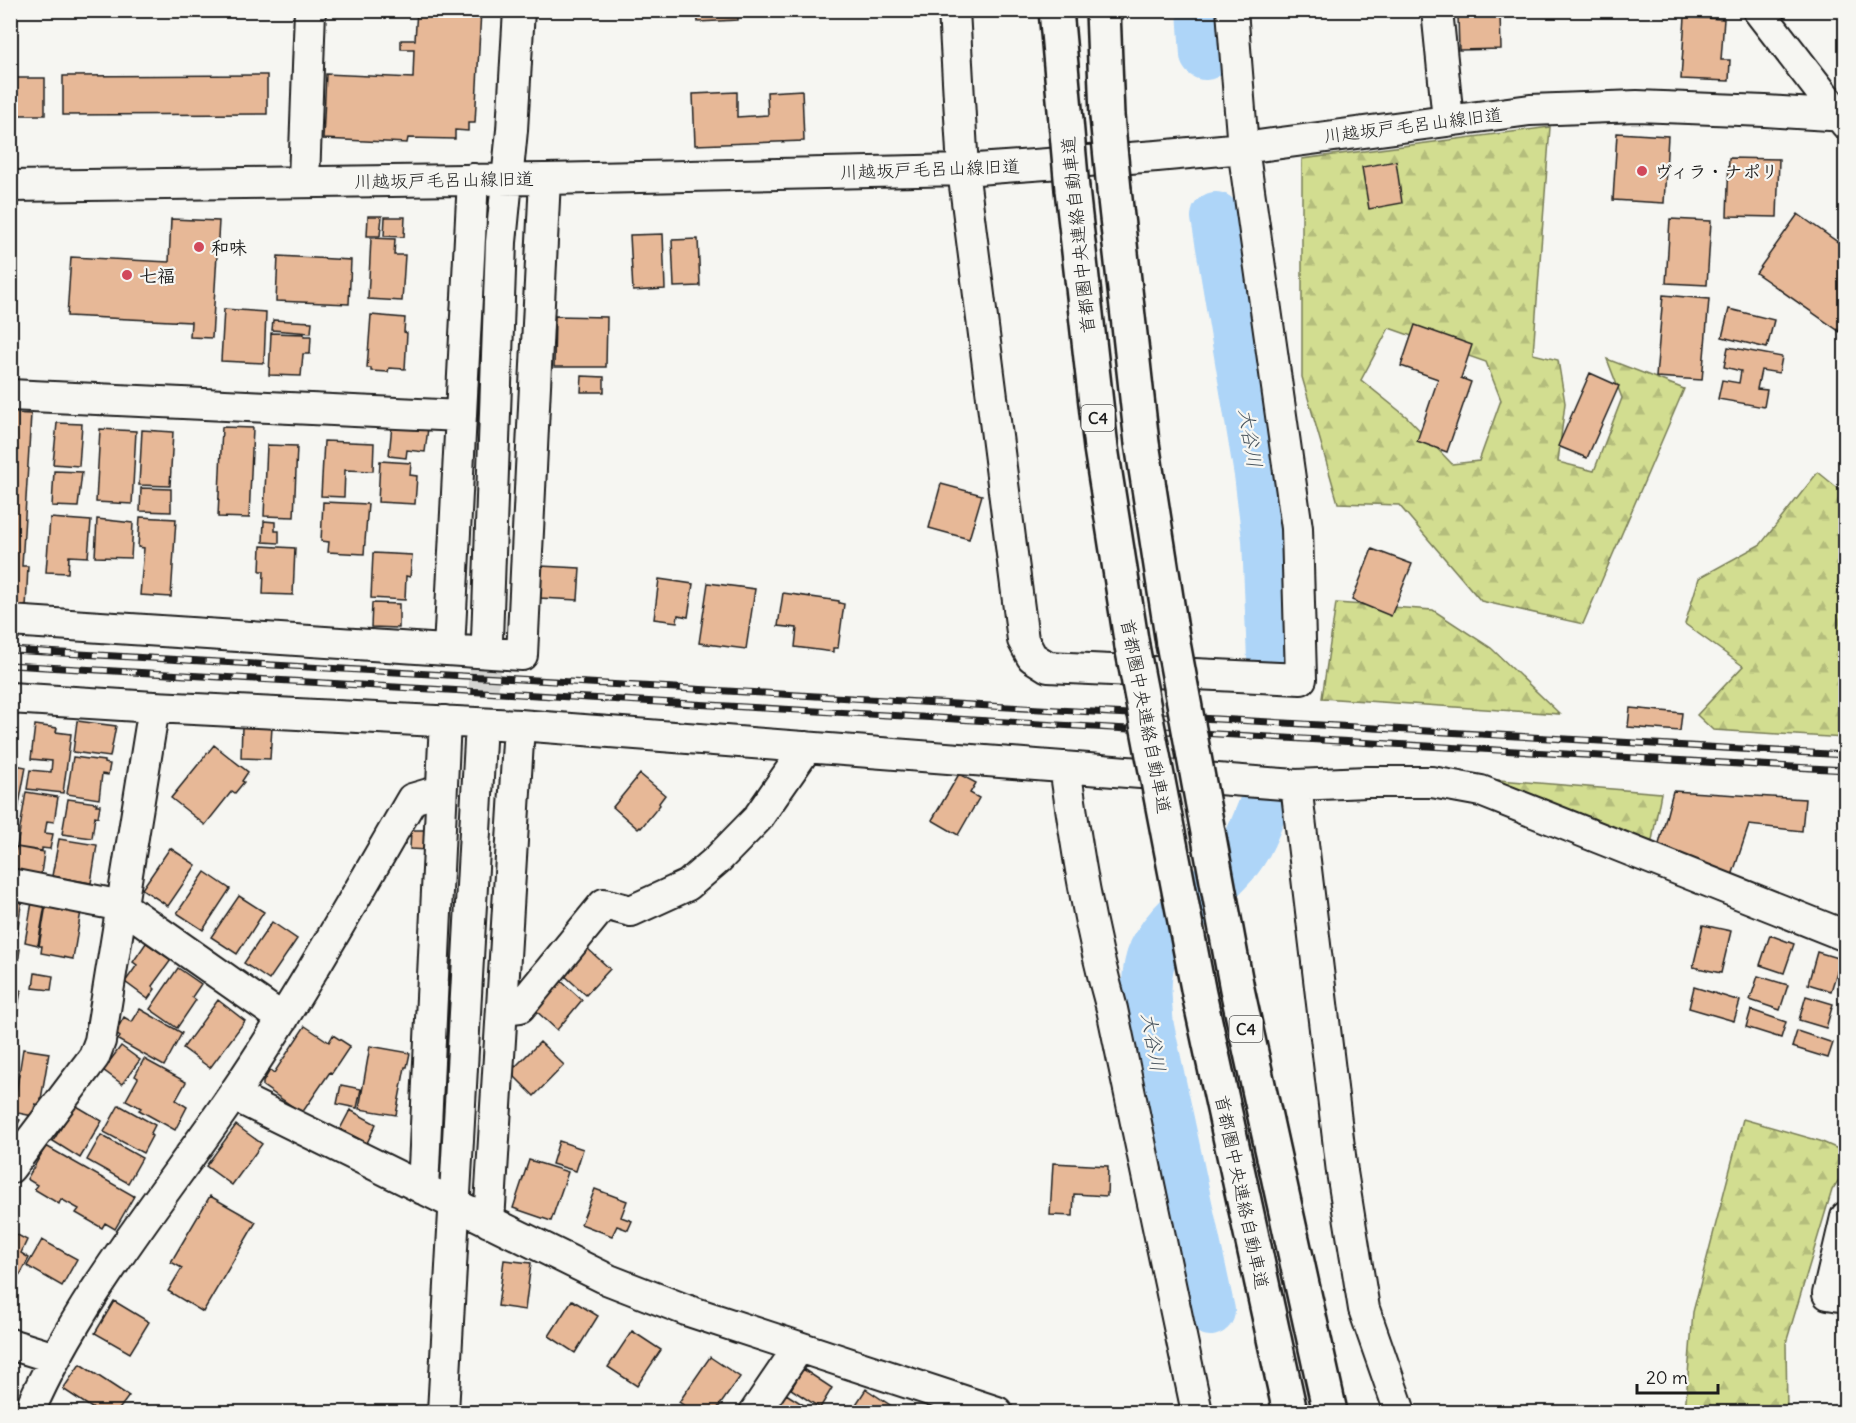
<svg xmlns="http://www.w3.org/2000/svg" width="1856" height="1423" viewBox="0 0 1856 1423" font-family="Delius,'Klee One',sans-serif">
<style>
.forest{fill:url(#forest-firs);stroke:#777c56;stroke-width:1.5;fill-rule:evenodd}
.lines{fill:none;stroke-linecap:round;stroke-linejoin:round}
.river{stroke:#aed5f8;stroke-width:50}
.building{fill:#e7b897;stroke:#1c1c1c;stroke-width:1.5}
.minor-tunnel{stroke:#d5d5d2;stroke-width:30;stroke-dasharray:30 15;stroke-linecap:butt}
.minor-casing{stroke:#1c1c1c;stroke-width:34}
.highway-casing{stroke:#1c1c1c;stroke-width:38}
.minor{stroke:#f6f6f2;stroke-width:30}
.highway{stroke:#f6f6f2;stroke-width:33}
.rail-casing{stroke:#1c1c1c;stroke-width:7}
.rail{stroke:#f6f6f2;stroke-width:4.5;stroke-dasharray:14;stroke-linecap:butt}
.highway-bridge-casing{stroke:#1c1c1c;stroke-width:38;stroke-linecap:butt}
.highway-bridge{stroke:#f6f6f2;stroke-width:33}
.poi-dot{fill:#d1495b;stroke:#f6f6f2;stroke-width:2}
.labels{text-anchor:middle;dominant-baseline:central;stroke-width:4.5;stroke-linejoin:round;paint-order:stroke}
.shield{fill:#f6f6f2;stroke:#5d5d5c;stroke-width:1.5}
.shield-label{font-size:16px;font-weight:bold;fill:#1c1c1c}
.street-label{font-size:18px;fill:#1c1c1c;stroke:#f6f6f2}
.poi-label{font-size:18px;font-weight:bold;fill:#1c1c1c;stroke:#f6f6f2;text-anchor:start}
.water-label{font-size:20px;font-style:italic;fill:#48545e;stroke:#f6f6f2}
</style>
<defs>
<pattern id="forest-firs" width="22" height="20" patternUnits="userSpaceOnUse" patternTransform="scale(1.5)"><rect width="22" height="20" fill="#d2dd90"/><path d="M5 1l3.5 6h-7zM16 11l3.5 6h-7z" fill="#b4bd7c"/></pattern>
</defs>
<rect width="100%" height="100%" fill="#f6f6f2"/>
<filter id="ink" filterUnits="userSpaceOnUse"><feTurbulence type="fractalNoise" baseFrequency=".0167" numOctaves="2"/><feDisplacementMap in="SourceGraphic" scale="12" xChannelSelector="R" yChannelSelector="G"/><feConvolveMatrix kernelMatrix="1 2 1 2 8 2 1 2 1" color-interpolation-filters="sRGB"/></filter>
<g filter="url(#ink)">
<path class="forest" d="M1550 127 1533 354 1558 360 1565 403 1558 462 1594 471 1622 398 1607 359 1684 389 1583 624 1481 601 1399 505 1338 503 1302 377V159ZM1389 328 1486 362 1501 400 1479 461 1452 464 1407 417 1361 380Z
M1818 472 1845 494V738L1713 730 1697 715 1743 666 1685 624 1699 578 1761 544Z
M1336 603 1433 610 1491 648 1560 714 1322 698Z
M1340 767 1661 793 1650 851 1483 807 1340 781Z
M1743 1119 1820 1141 1845 1152V1171L1832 1190 1786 1343 1787 1412H1685L1693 1312Z"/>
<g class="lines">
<path class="river" d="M1202 10 1205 55
M1216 217 1259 474 1267 539 1272 660
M1210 1311 1149 1027C1147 1004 1144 981 1151 958 1162 922 1216 889 1239 857 1250 842 1256 825 1263 807"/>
</g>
<path class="building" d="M417 10H481L475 123H468V131L455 130V139L408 138 407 143 323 139 326 74 413 78 414 49H401V40H415Z
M697 10H738V20L698 22Z
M1500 14 1501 49 1459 50 1458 16Z
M1685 17 1724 19 1721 60H1730L1729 81 1681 79Z
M267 75V114L63 115V76Z
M10 78H45V115H10Z
M802 90 804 141 695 145 693 94 737 92V117L768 115 767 92Z
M1617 133 1668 136 1664 203 1613 200Z
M1729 158 1779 159 1777 217 1727 216Z
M1396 161 1402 203 1369 209 1362 167Z
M1798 214 1846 248V336L1756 273Z
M368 216H382L380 236H367Z
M385 217H405L404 237 384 236Z
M171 219 219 221 212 338 190 337 191 322 67 316 71 257 169 262Z
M1670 219 1711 221 1707 285 1666 283Z
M663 234 665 289 633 291 630 235Z
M371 238 395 239 394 255H405L402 301 368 299Z
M698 239 700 286 674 287 672 240Z
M278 256 351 260 349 304 276 301Z
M1663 295 1709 299 1702 380 1656 377Z
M224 309 266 312 264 363 221 361Z
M1729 309 1774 320 1767 348 1722 337Z
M371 315 405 318 404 332 407 333 405 369 389 368 388 372 371 371V368H367Z
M555 316 607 317 606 367H554Z
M273 320 312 322 311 333 272 330Z
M1415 325 1472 345 1461 378 1471 382 1447 452 1417 441 1438 379 1401 366Z
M271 333 304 334V336H311L310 354H303L301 376 269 375Z
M1728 347 1782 357 1779 373 1761 370 1757 389 1767 390 1764 407 1718 399 1722 380 1739 383 1741 371 1724 367Z
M1590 373 1619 386 1587 458 1558 446Z
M582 376 604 377V392H581Z
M10 413 31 414 22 566H28L26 608 10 607Z
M57 423 82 424 79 466 53 464Z
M392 425 428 428 425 452 407 450 406 458 389 456Z
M222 427 253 428 249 518 218 517Z
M100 429 136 431 132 504 96 502Z
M142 430 173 432 170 486 139 485Z
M324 441 374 443 373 471 345 470 344 497 321 496Z
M267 445 297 446 294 517 264 516Z
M380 461 411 463 410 475 417 476 415 504 378 502Z
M54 471 82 472 78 507 52 506Z
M941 484 982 495 969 539 929 528Z
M141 488 171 489V512L140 511Z
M323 502 368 504 364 554 328 552 329 542 321 541Z
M140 517 176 519 171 597 140 595 144 548 138 547Z
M50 518 91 521 88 557 69 556 68 573 46 572Z
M97 519 133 523 131 558 95 557Z
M264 521 275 522V531H279V543L263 542Z
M261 546 295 548 293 595 263 594 264 571H260Z
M1372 549 1412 564 1391 616 1352 600Z
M373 553 412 555 410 577 406 576 405 600 371 598Z
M540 566 580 568 578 600 539 598Z
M659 579 693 584 688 617 678 615 677 622 654 619Z
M708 583 755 589 746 649 699 643Z
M783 593 839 601V603L844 604 838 648H833V652L795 647 797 628 778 626Z
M372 603 399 604V628L371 627Z
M1630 708 1682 713 1680 731 1628 727Z
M77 721 116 726 110 757 73 752Z
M35 725 57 728 56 732 71 734 63 793 27 789 30 770 51 772 52 761 31 759Z
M242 726 272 727 270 759 241 758Z
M214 745 248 772 242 781 244 782 235 793 232 791 205 825 171 798Z
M73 757 104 761V763L110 764 108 775 102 774 99 799 67 794Z
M10 764 26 767 18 810 10 809Z
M640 774 665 795 659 803 660 805 641 828 640 827 638 829 613 807Z
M959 774 976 783 970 793 979 798 958 835 932 820Z
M1673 791 1805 799 1802 831 1749 825 1731 879 1657 852Z
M26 792 58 797 54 822 47 821 45 833 53 834 50 849 42 848V851L17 847Z
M68 799 97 803 96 805H100L98 817 95 816 92 838 62 834Z
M411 830H429V850L410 849Z
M59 839 97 845 91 883 52 876Z
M16 847 44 852 41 874 12 870Z
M170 848 196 865 168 906 142 889Z
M205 872 230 889 203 930 177 913Z
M239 896 264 912 237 954 211 937Z
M10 897 22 898 16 941 10 940Z
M32 902 45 905 38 945 25 942Z
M46 905 81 911 73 959 41 953 42 946H39Z
M272 922 297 939 269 980 244 963Z
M1703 925 1731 931 1721 973 1693 967Z
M1770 935 1794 944 1784 973 1760 965Z
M10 942 16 943V949H20L15 984 10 983Z
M146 943 171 960 152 986 155 989 148 999 125 982 137 965 133 962Z
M587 948 610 969 586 995 563 974Z
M1817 952 1841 959 1831 991 1808 984Z
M178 968 201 984 192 997 196 1000 177 1028 150 1009Z
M35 973 53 976 51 990 33 988Z
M1758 976 1788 985 1780 1010 1750 1000Z
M560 980 582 1000 557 1030 534 1009Z
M1694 987 1740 1001 1734 1021 1689 1008Z
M10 988 21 990 17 1013 12 1011 11 1018Z
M1806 996 1833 1004 1826 1028 1799 1020Z
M218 1000 245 1021 210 1068 183 1048Z
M140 1009 182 1033 164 1066 118 1040 120 1037 115 1033 124 1017 132 1022Z
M1751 1010 1786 1022 1781 1038 1746 1027Z
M305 1026 329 1042 333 1035 350 1046 332 1073 330 1072 302 1113 263 1086V1082L270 1070 274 1073Z
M1797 1031 1833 1043 1828 1058 1792 1047Z
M540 1042 564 1065 534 1096 510 1072Z
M121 1046 140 1060 122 1084 103 1070Z
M370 1046 410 1053 407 1067H405L396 1115 359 1109Z
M1843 1048 1846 1049V1064L1839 1063Z
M23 1049 49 1053 40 1105 35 1104 33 1116 13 1112Z
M144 1059 186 1082 176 1100 187 1107 175 1130 139 1110 141 1108 126 1100 138 1078 135 1076Z
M10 1075 16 1076 11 1105H10Z
M341 1085 361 1089 357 1108 337 1104Z
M75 1105 102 1121 80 1158 53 1141Z
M119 1105 155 1125 150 1135 152 1136 143 1153 104 1132Z
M350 1110 376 1124 367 1143 340 1129Z
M10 1115 20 1120 10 1138Z
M236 1125 262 1144 232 1185 206 1166Z
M101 1135 142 1158 128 1183 87 1160Z
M559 1141 583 1149 576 1171 552 1164Z
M46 1146 134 1196 115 1229 105 1223 102 1228 76 1213 79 1209 61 1199 59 1204 34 1189 37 1185 27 1179Z
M529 1160 568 1172 551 1221 513 1208Z
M1053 1163 1108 1166 1107 1196 1074 1194 1073 1216 1050 1215Z
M595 1189 627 1201 621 1217 632 1221 628 1230 617 1226 612 1236 581 1224Z
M210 1196 256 1222 203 1312 168 1291 182 1268 171 1262Z
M10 1231 27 1240 21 1253 29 1258 20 1275 16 1273 10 1284Z
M42 1240 77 1259 62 1286 27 1266Z
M504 1260 531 1263 525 1310 498 1306Z
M572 1300 598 1316 575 1353 549 1336Z
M114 1301 149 1322 130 1353 95 1333Z
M632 1331 661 1350 637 1386 608 1367Z
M710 1357 740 1377 715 1412H694L679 1402Z
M80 1364 129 1396 117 1412H98L63 1389Z
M803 1369 832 1388 820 1408 791 1389Z
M866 1389 893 1407 889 1412H851Z
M786 1394 815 1412H774Z"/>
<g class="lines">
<path class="minor-tunnel" d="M480 741 487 640"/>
<g class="minor-casing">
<path id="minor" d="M954 10 963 170 1023 640 1032 657 1048 667 1301 679 1297 528 1243 148 1232 10
M1437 10 1448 120
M1758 10 1846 124
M304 181 310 10
M10 186 545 179 963 170 1157 156 1243 148 1530 110 1637 106 1765 111 1846 116
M10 395 461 416
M10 621 522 655 545 179
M487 640 501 242 512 130 519 10
M449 650 473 179
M10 698 154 707 519 725 489 1222
M519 725 1296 785 1342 1172 1364 1309 1400 1412
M1065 767C1077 850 1089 928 1112 1009L1197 1412
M1296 785 1367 782H1432L1481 791 1846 936
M10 884 122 906 283 1019
M503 1009 520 1007 604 904 631 911 688 885 718 859 757 819 807 747
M233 1095 609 1280 686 1310 997 1412
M10 1168 94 1057 100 1041 154 707
M423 1189 445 721
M1846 1217 1828 1294 1846 1297
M10 1344 55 1358
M29 1412C79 1297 162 1199 233 1095 298 1000 354 899 412 799L429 794H441
M443 1412 480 741
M755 1412 799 1347"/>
</g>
<g class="highway-casing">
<path id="highway" d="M1056 10 1066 121
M1103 10 1107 116
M1072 189 1101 448 1132 646
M1114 190 1142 443 1173 643"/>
</g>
<use href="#minor" class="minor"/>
<use href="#highway" class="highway"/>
<g class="rail-casing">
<path id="rail" d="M10 650 1846 755
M10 665 1846 770"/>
</g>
<use href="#rail" class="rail"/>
<g class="highway-bridge-casing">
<path id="highway-bridge" d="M1107 116 1114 190
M1066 121 1072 189
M1173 643 1237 989 1330 1412
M1132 646 1199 994 1290 1412"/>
</g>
<use href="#highway-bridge" class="highway-bridge"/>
</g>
</g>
<g class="poi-dot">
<circle cx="1642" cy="171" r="6"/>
<circle cx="199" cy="247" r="6"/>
<circle cx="127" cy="275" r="6"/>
</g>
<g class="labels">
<g class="shield">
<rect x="1081.5" y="405" width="33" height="26" rx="4.5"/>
<rect x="1229.5" y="1016" width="33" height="26" rx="4.5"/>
</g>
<g class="shield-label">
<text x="1098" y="418">C4</text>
<text x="1246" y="1029">C4</text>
</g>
<g class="street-label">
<text transform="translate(1413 125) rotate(-7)">川越坂戸毛呂山線旧道</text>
<text transform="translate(930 169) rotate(-2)">川越坂戸毛呂山線旧道</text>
<text transform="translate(444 180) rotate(-1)">川越坂戸毛呂山線旧道</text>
<text transform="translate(1078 235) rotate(-96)">首都圏中央連絡自動車道</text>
<text transform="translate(1146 716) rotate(79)">首都圏中央連絡自動車道</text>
<text transform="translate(1242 1192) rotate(78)">首都圏中央連絡自動車道</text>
</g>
<g class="poi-label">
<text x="1654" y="171">ヴィラ・ナポリ</text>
<text x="211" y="247">和味</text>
<text x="139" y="275">七福</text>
</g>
<g class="water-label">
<text transform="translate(1251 438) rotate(81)">大谷川</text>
<text transform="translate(1154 1042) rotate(80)">大谷川</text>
</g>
</g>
<rect width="1856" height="1423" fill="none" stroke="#f6f6f2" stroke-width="36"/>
<rect x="18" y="18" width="1820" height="1387" fill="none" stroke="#1c1c1c" stroke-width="2" filter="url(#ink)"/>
<path d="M1637 1384v9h81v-9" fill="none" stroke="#1c1c1c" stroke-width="3"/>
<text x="1646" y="1384" font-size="18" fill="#1c1c1c" stroke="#f6f6f2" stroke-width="4.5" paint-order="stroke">20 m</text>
</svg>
